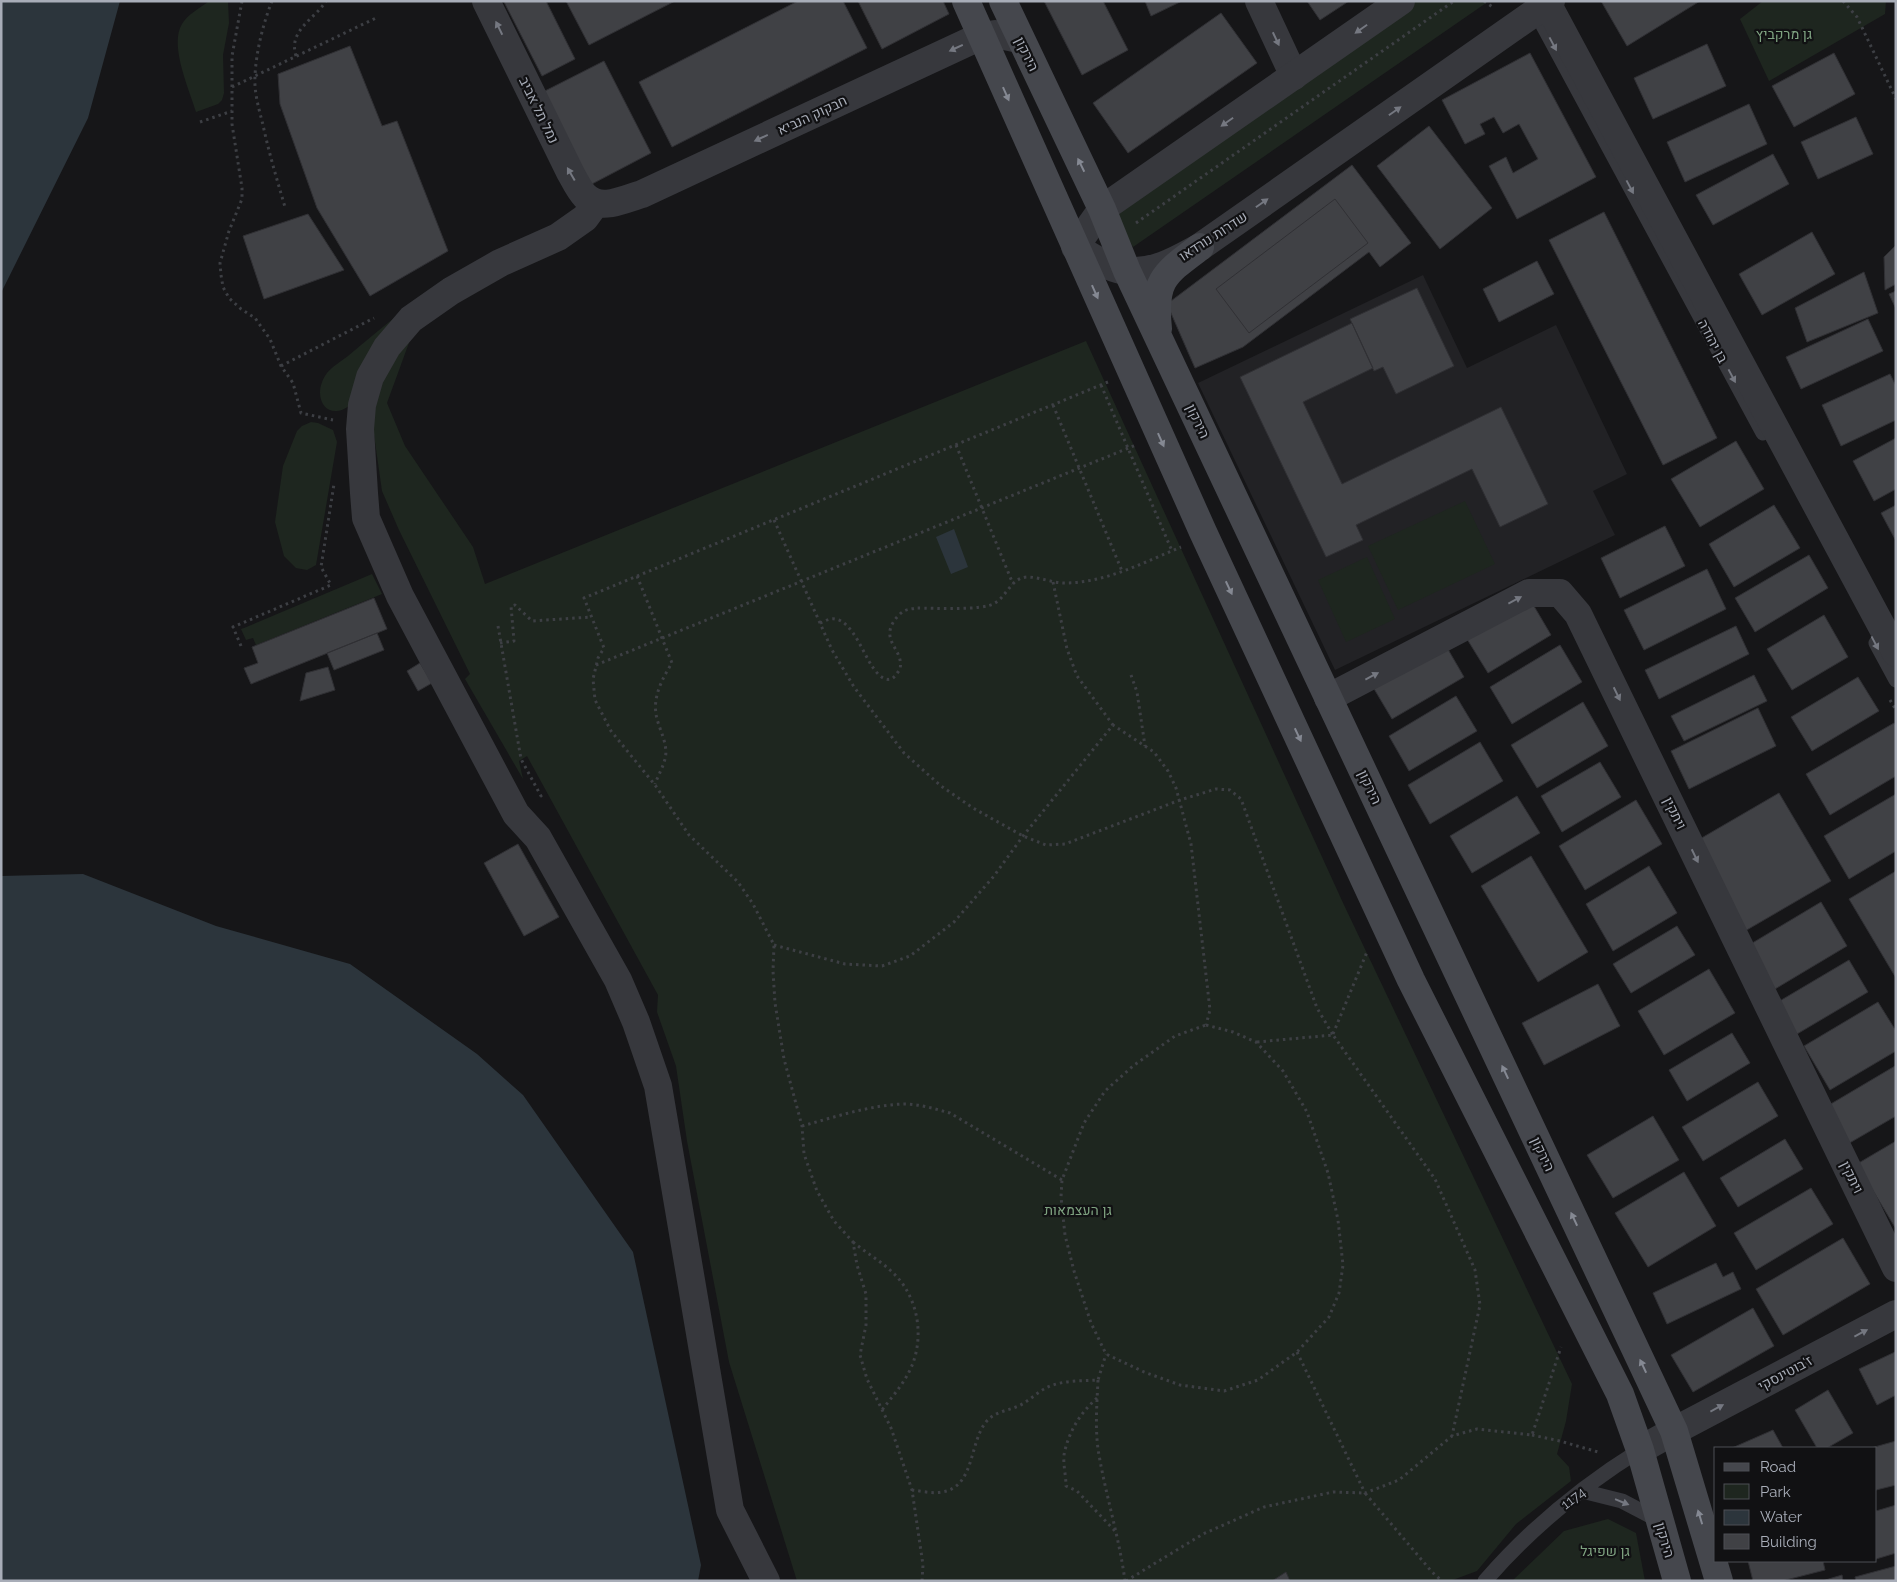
<svg xmlns="http://www.w3.org/2000/svg" width="1897" height="1582" viewBox="0 0 1897 1582" font-family="Raleway,Heebo,sans-serif">
<style>
.built{fill:#222225}
.green{fill:#1e261f}
.water{fill:#2c353c}
.building{fill:#404145;stroke:#303034}
.lines{fill:none;stroke-linecap:round;stroke-linejoin:round}
.path{stroke:#3d3f44;stroke-width:3;stroke-dasharray:2.5 4;stroke-linecap:butt}
.service{stroke:#37383d;stroke-width:15}
.minor{stroke:#37383d;stroke-width:28}
.tertiary{stroke:#37383d;stroke-width:28}
.secondary{stroke:#45474d;stroke-width:28}
.oneway{fill:#757881}
.oneway2{fill:#858993}
.labels{text-anchor:middle;dominant-baseline:central;stroke-width:4.5;stroke-linejoin:round;paint-order:stroke}
.park-label{font-size:14px;fill:#7fa381;stroke:#111113}
.street-label{font-size:14px;fill:#a8adb8;stroke:#111113}
</style>
<rect width="100%" height="100%" fill="#161618"/>
<path class="built" d="M1423 275 1467 368 1556 325 1627 474 1593 491 1615 535 1335 670 1198 383Z"/>
<path class="green" d="M209 1H228L229 23 223 55 224 93 222 100 218 104 196 112C189 89 169 45 182 24 187 15 200 8 209 1Z
M1417 1H1489L1133 247 1112 212Z
M1763 1H1886L1885 14 1769 81 1740 19Z
M402 312 351 404C329 424 309 398 327 373 332 367 341 361 348 356 366 341 383 326 402 312Z
M414 329 387 403 405 446 473 547 485 584 1086 341 1344 905 1572 1384 1566 1421 1557 1454 1569 1467 1571 1481 1516 1524 1477 1571 1450 1581H1290L1286 1572 1272 1581H797L729 1362 687 1141 676 1066 657 1012 658 995 527 756 519 761 523 779 465 679 470 674 399 530 382 491 374 435 373 396Z
M311 422 318 423 333 430 337 442 316 565 307 570 296 568 284 556 275 522 283 466 297 431 302 426Z
M1465 501 1495 564 1398 610 1368 546Z
M1367 557 1395 619 1346 642 1318 580Z
M372 574 382 594 256 645 253 638 246 640 241 629 244 628Z
M1608 1519 1636 1533 1645 1581H1512L1564 1531Z"/>
<path class="water" d="M1 1H120L88 118 1 293Z
M954 529 968 567 951 574 936 537Z
M83 874 216 926 350 964 477 1054 523 1095 633 1252 701 1565 698 1581H1V876Z"/>
<path class="building" d="M506 1H546L575 59 542 76 504 2Z
M566 1H675L589 45Z
M798 1H843L867 48 672 147 639 82Z
M858 1H943L949 14 882 49Z
M1044 1H1103L1128 50 1082 75Z
M1145 1H1182L1151 16Z
M1307 1H1349L1320 20Z
M1601 1H1700L1627 46Z
M1221 13 1257 63 1128 153 1093 103Z
M1707 44 1726 86 1653 119 1634 78Z
M350 46 382 126 397 121 448 251 370 296 317 208 280 104 278 74Z
M1530 53 1596 177 1517 219 1489 166 1506 157 1513 173 1538 159 1519 124 1503 133 1494 117 1480 124 1485 134 1465 144 1442 100Z
M1834 53 1855 94 1794 127 1772 86Z
M604 61 651 153 590 185 543 92Z
M1749 104 1767 144 1685 182 1667 142Z
M1856 117 1873 154 1818 179 1801 142Z
M1429 126 1492 208 1440 249 1377 166Z
M1773 154 1789 184 1713 225 1696 195Z
M1352 165 1411 243 1380 267 1369 252 1243 347 1195 368 1167 304Z
M1335 199 1368 243 1249 333 1216 289Z
M1604 212 1717 438 1663 465 1549 240Z
M308 214 344 270 264 299 243 236Z
M1812 232 1835 274 1762 315 1739 274Z
M1896 245V284L1885 290 1884 257Z
M1537 261 1554 294 1499 322 1483 289Z
M1864 272 1878 313 1807 342 1795 308Z
M1417 288 1454 366 1396 394 1383 367 1374 371 1350 319Z
M1896 291V309L1889 294Z
M1868 319 1883 351 1801 389 1786 357Z
M1352 323 1373 368 1303 402 1342 484 1501 407 1548 504 1500 527 1472 469 1356 525 1363 540 1326 557 1240 377Z
M1890 374 1896 386V420L1841 446 1822 405Z
M1896 438V489L1874 501 1853 461Z
M1736 441 1764 489 1700 527 1671 479Z
M1774 505 1800 548 1734 587 1709 544Z
M1896 505V541L1881 513Z
M1665 526 1685 566 1620 598 1601 558Z
M1809 555 1828 588 1755 632 1735 598Z
M1707 569 1726 609 1644 650 1624 610Z
M374 598 387 629 251 684 244 668 258 663 252 647Z
M1531 601 1551 635 1488 673 1467 639Z
M1824 615 1848 657 1792 690 1767 649Z
M1736 626 1749 654 1659 699 1645 670Z
M377 633 384 650 334 670 327 653Z
M1442 639 1464 677 1392 719 1370 682Z
M1560 645 1582 682 1512 724 1490 687Z
M420 663 432 683 418 691 407 671Z
M328 667 335 690 300 701 306 673Z
M1754 675 1767 701 1684 741 1671 716Z
M1858 677 1879 711 1812 751 1791 717Z
M1456 696 1477 731 1409 771 1389 736Z
M1583 702 1608 746 1537 788 1511 745Z
M1758 708 1776 746 1689 789 1671 751Z
M1894 723 1896 726V776L1830 815 1806 774Z
M1480 742 1503 781 1430 824 1408 785Z
M1600 762 1621 797 1562 832 1541 796Z
M1779 793 1831 881 1745 931 1693 843Z
M1896 794V851L1849 879 1824 836Z
M1517 796 1540 833 1472 873 1450 836Z
M1636 800 1662 844 1585 890 1559 846Z
M518 844 559 917 524 936 484 863Z
M1531 856 1588 952 1538 982 1481 886Z
M1649 866 1677 913 1613 951 1586 904Z
M1896 871V978L1849 899Z
M1821 902 1847 946 1775 989 1749 945Z
M1677 926 1695 955 1631 993 1613 964Z
M1849 960 1868 992 1797 1034 1778 1002Z
M1709 969 1735 1013 1664 1055 1638 1011Z
M1598 984 1620 1026 1544 1065 1522 1023Z
M1878 1002 1896 1031V1051L1830 1090 1804 1046Z
M1732 1033 1750 1063 1687 1101 1669 1070Z
M1895 1066 1896 1116 1846 1145 1824 1108Z
M1758 1082 1778 1116 1703 1161 1682 1127Z
M1653 1116 1679 1160 1613 1198 1587 1155Z
M1785 1139 1803 1169 1738 1207 1720 1178Z
M1896 1141V1229L1857 1164Z
M1684 1172 1716 1226 1648 1267 1615 1213Z
M1811 1188 1833 1224 1756 1270 1734 1233Z
M1843 1238 1870 1284 1783 1335 1756 1289Z
M1716 1263 1723 1277 1733 1272 1741 1289 1667 1324 1653 1293Z
M1753 1308 1774 1346 1693 1392 1671 1355Z
M1895 1352 1896 1395 1877 1405 1859 1369Z
M1828 1390 1853 1433 1827 1448H1817L1795 1410Z
M1773 1430 1783 1448H1732Z
M1896 1441V1485L1876 1490V1448H1871Z
M1896 1505V1553L1876 1559V1511Z
M1748 1561H1823L1825 1570 1782 1581H1753Z
M1896 1566V1581H1856L1855 1577Z
M1286 1572 1290 1581H1272Z
M1842 1575 1843 1581H1822Z"/>
<g class="lines">
<path class="path" d="M242 1 232 56V124L242 188V199L229 231 220 263 221 275 223 287 229 298 241 309 255 318 270 339 281 366 293 383 301 413 333 420
M272 1C263 24 256 52 255 76 254 93 259 109 263 125 269 153 277 180 285 207
M1484 1 1494 8
M1843 1 1857 17 1896 99
M296 56C288 30 314 20 326 1
M232 87 376 18
M200 122 232 111
M1136 223 1454 1
M281 366 374 318
M1101 385 1172 551
M1053 405 1122 571
M956 445 1013 584
M774 520 832 650 854 687 904 753 941 786 973 808 1023 836 1046 845 1065 844 1180 800 1216 789 1230 790 1241 799 1317 1008 1333 1035
M637 576 672 663C663 677 653 696 656 714 658 728 669 744 665 759 663 767 658 776 655 784
M1053 582 1067 649 1077 676 1113 725
M820 623C825 621 830 618 835 619 852 621 863 653 872 666 877 674 887 686 896 675 897 673 899 671 900 669 903 655 892 648 890 636 888 627 897 615 904 611 908 609 912 609 916 608 933 608 983 611 995 603 1007 596 1011 578 1027 577 1040 577 1052 583 1065 583 1105 583 1145 562 1181 547
M498 626 521 759 541 796 537 798
M500 643 514 641 511 606 515 605 532 621 591 617
M241 646 233 627 331 585 321 567 334 484
M596 665 1136 445
M1131 675 1137 692 1145 746
M1890 700 1896 710
M774 945 845 964 882 966 910 956 954 922 994 876 1023 836 1113 725 1154 752 1168 771 1176 788 1191 844 1210 1010 1206 1025
M1206 1025 1233 1032 1256 1042 1283 1071 1307 1112 1328 1173 1338 1220 1343 1265 1339 1293 1329 1317 1297 1352 1258 1380 1224 1391 1180 1385 1144 1372 1106 1354 1091 1323 1074 1271 1065 1235 1061 1197 1062 1180 1084 1123 1105 1091 1133 1066 1175 1036Z
M1333 1034 1367 952
M1257 1042 1333 1035 1435 1179 1475 1270 1480 1305 1452 1436
M802 1126C835 1117 870 1105 904 1104 920 1104 935 1109 950 1113L1062 1180
M853 1242C865 1252 879 1260 890 1270 919 1295 926 1339 909 1372 902 1386 891 1398 882 1410
M1297 1352 1365 1493 1399 1480 1452 1436 1477 1429 1532 1435 1561 1347
M1098 1380C1097 1403 1095 1426 1098 1449 1105 1493 1119 1536 1125 1581
M1097 1398C1080 1413 1068 1433 1064 1455 1063 1464 1066 1476 1066 1486L1077 1491 1116 1532
M1532 1435 1560 1441 1598 1452
M912 1490C921 1491 933 1494 942 1492 975 1487 969 1443 986 1422 994 1412 1006 1411 1016 1407 1027 1403 1036 1393 1046 1388 1061 1380 1081 1381 1098 1380L1106 1354
M922 1581 923 1565 912 1490 891 1428 867 1379 860 1355 866 1325V1294L857 1265 853 1242 834 1221 817 1191 804 1154 802 1126 784 1059 775 1003 773 971 774 945 753 904 738 882 689 835 655 785 611 731 595 700 593 679 598 658 604 648 584 598 1108 382
M1126 1581 1203 1534 1264 1507 1333 1492 1365 1493 1432 1572 1442 1581"/>
<path class="service" d="M1533 7 1763 433
M1876 643 1896 680
M1582 1491 1622 1501 1660 1521
M1485 1581C1530 1529 1582 1486 1640 1450"/>
<path class="minor" d="M486 1 570 172C574 179 579 190 585 196 601 212 624 199 642 194L981 36 995 34 1019 39
M1259 1 1294 76
M596 203 585 218 558 237 500 263 451 291 411 319 387 347 370 377 362 405 360 429 364 493 366 518 400 596 516 814 538 838 618 980 636 1022 658 1086 730 1510 766 1581
M1328 698 1529 593H1560L1578 614 1896 1268"/>
<path class="tertiary" d="M1401 1 1102 209 1075 247C1091 256 1110 270 1128 271 1155 273 1178 259 1200 247L1551 1
M1546 1 1896 653
M1640 1450 1674 1431 1896 1314"/>
<path class="secondary" d="M966 1 1203 532 1411 980 1620 1394 1640 1450 1677 1581
M1003 1 1102 209 1127 271 1674 1431 1719 1581
M1158 329C1153 280 1164 274 1200 247"/>
</g>
<defs><path id="oneway-solid" d="M-6-.8H1V-3.2L6.5 0L1 3.2V.8H-6Z" transform="scale(1.25)"/></defs>
<g class="oneway">
<use href="#oneway-solid" transform="translate(499 28) rotate(-116)"/>
<use href="#oneway-solid" transform="translate(1361 29) rotate(145)"/>
<use href="#oneway-solid" transform="translate(1276 39) rotate(65)"/>
<use href="#oneway-solid" transform="translate(1553 44) rotate(62)"/>
<use href="#oneway-solid" transform="translate(956 48) rotate(155)"/>
<use href="#oneway-solid" transform="translate(1395 111) rotate(-35)"/>
<use href="#oneway-solid" transform="translate(1227 122) rotate(145)"/>
<use href="#oneway-solid" transform="translate(761 138) rotate(155)"/>
<use href="#oneway-solid" transform="translate(571 174) rotate(-120)"/>
<use href="#oneway-solid" transform="translate(1630 187) rotate(62)"/>
<use href="#oneway-solid" transform="translate(1262 203) rotate(-35)"/>
<use href="#oneway-solid" transform="translate(1732 376) rotate(62)"/>
<use href="#oneway-solid" transform="translate(1515 600) rotate(-28)"/>
<use href="#oneway-solid" transform="translate(1875 643) rotate(62)"/>
<use href="#oneway-solid" transform="translate(1372 676) rotate(-28)"/>
<use href="#oneway-solid" transform="translate(1617 694) rotate(64)"/>
<use href="#oneway-solid" transform="translate(1695 856) rotate(64)"/>
<use href="#oneway-solid" transform="translate(1861 1333) rotate(-28)"/>
<use href="#oneway-solid" transform="translate(1717 1408) rotate(-28)"/>
<use href="#oneway-solid" transform="translate(1622 1502) rotate(22)"/>
</g>
<g class="oneway2">
<use href="#oneway-solid" transform="translate(1006 94) rotate(66)"/>
<use href="#oneway-solid" transform="translate(1081 165) rotate(-116)"/>
<use href="#oneway-solid" transform="translate(1095 292) rotate(66)"/>
<use href="#oneway-solid" transform="translate(1161 440) rotate(66)"/>
<use href="#oneway-solid" transform="translate(1229 588) rotate(65)"/>
<use href="#oneway-solid" transform="translate(1298 735) rotate(65)"/>
<use href="#oneway-solid" transform="translate(1505 1072) rotate(-115)"/>
<use href="#oneway-solid" transform="translate(1574 1219) rotate(-115)"/>
<use href="#oneway-solid" transform="translate(1643 1366) rotate(-115)"/>
<use href="#oneway-solid" transform="translate(1700 1517) rotate(-107)"/>
</g>
<g class="labels">
<g class="park-label">
<text x="1784" y="34">גן מרקביץ</text>
<text x="1078" y="1210">גן העצמאות</text>
<text x="1605" y="1551">גן שפיגל</text>
</g>
<g class="street-label">
<text transform="translate(1027 54) rotate(64)">הירקון</text>
<text transform="translate(539 110) rotate(64)">נמל תל אביב</text>
<text transform="translate(812 115) rotate(-25)">חבקוק הנביא</text>
<text transform="translate(1213 236) rotate(-33)">שדרות נורדאו</text>
<text transform="translate(1713 341) rotate(62)">בן יהודה</text>
<text transform="translate(1198 421) rotate(65)">הירקון</text>
<text transform="translate(1370 787) rotate(65)">הירקון</text>
<text transform="translate(1675 813) rotate(64)">ויתקין</text>
<text transform="translate(1543 1154) rotate(65)">הירקון</text>
<text transform="translate(1852 1177) rotate(64)">ויתקין</text>
<text transform="translate(1785 1373) rotate(-28)">ז'בוטינסקי</text>
<text transform="translate(1573 1498) rotate(-37)">1174</text>
<text transform="translate(1665 1540) rotate(74)">הירקון</text>
</g>
</g>
<rect width="1897" height="1582" fill="none" stroke="#a8adb8" stroke-width="5"/>
<rect x="1714" y="1447" width="162" height="115" fill="#111113" stroke="#4d4f55"/>
<rect x="1724" y="1463" width="25" height="8" fill="#45474d" stroke="#4d4f55"/>
<text x="1760" y="1472" font-size="15" fill="#a8adb8">Road</text>
<rect x="1724" y="1484" width="25" height="15" fill="#1e261f" stroke="#4d4f55"/>
<text x="1760" y="1497" font-size="15" fill="#a8adb8">Park</text>
<rect x="1724" y="1510" width="25" height="15" fill="#2c353c" stroke="#4d4f55"/>
<text x="1760" y="1522" font-size="15" fill="#a8adb8">Water</text>
<rect x="1724" y="1534" width="25" height="15" fill="#404145" stroke="#4d4f55"/>
<text x="1760" y="1547" font-size="15" fill="#a8adb8">Building</text>
</svg>
